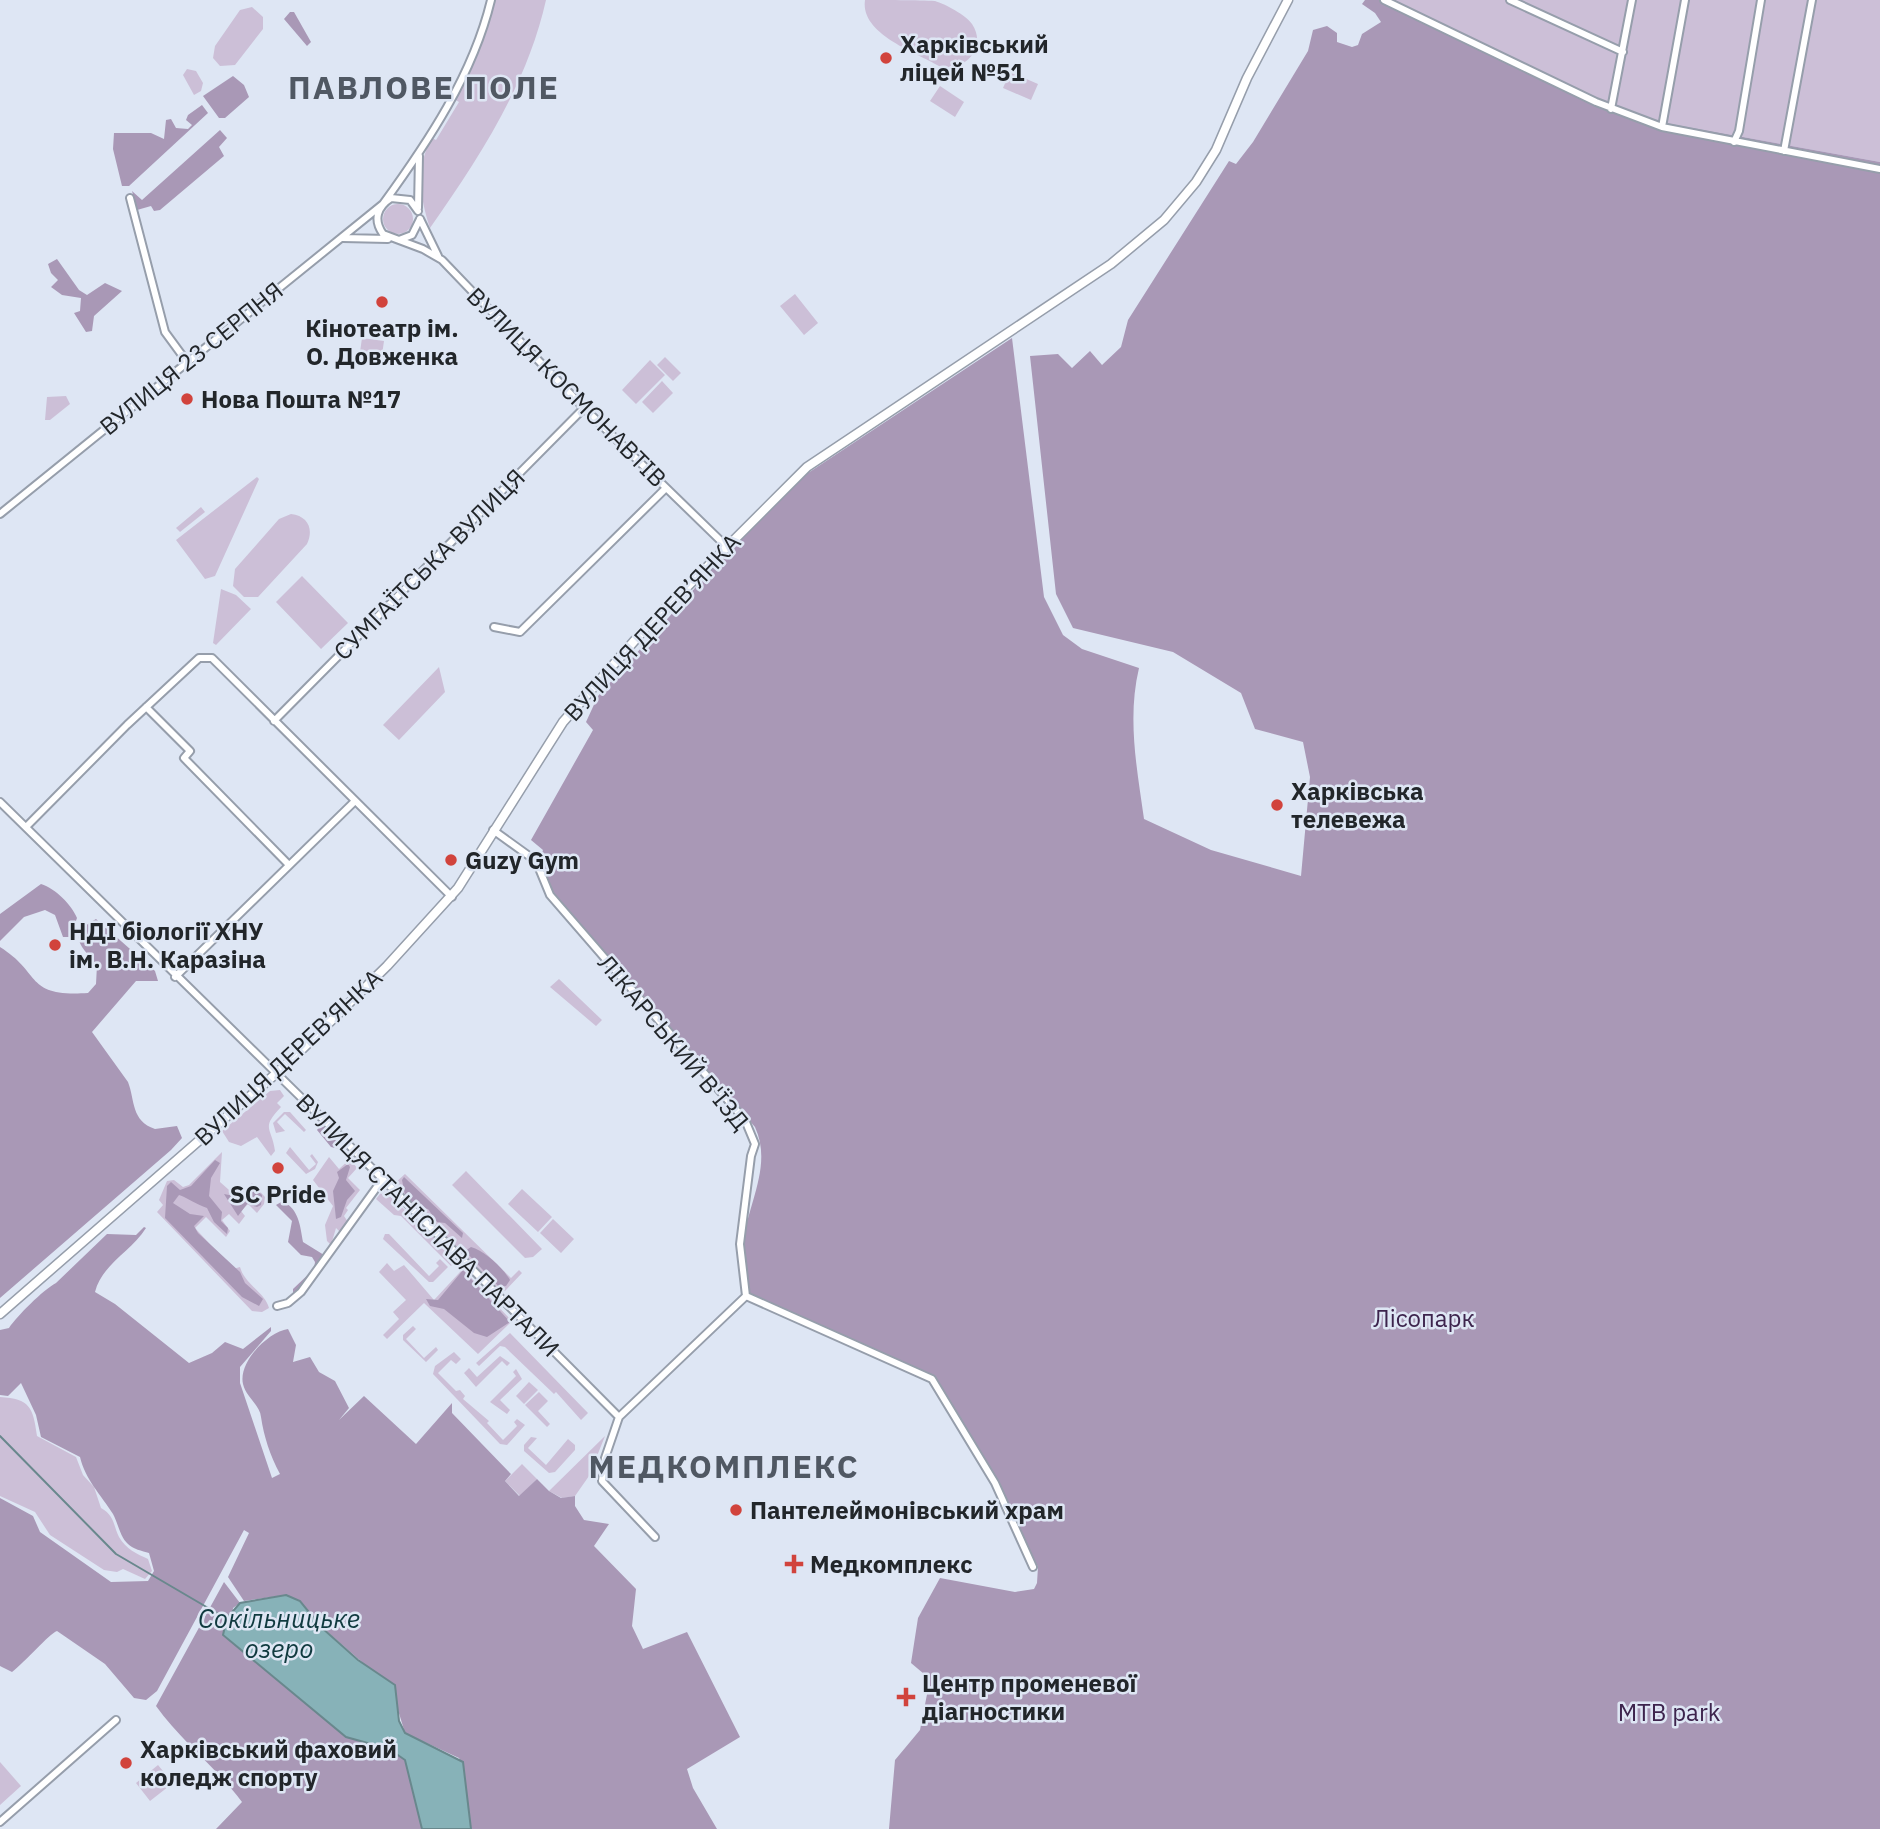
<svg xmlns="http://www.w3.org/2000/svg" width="1880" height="1829" viewBox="0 0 1880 1829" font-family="'IBM Plex Sans',sans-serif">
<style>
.green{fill:#ccbfd7}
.forest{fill:#a998b6}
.water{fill:#87b2b8;stroke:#69888d;stroke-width:2}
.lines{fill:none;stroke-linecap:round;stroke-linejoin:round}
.stream{stroke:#69888d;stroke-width:2}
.minor-casing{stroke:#969eab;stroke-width:10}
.major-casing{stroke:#969eab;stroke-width:11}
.minor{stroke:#fff;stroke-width:6}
.major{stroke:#fff;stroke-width:8}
.poi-dot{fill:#d1433c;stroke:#dee6f4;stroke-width:2.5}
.labels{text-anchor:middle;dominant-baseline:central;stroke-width:5;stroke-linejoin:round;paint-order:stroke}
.poi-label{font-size:24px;font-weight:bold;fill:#22262a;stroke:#dee6f4;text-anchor:start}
.street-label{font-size:24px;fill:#22262a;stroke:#dee6f4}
.park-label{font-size:24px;fill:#3d244d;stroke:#dee6f4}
.water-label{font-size:26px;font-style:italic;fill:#103a3f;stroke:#dee6f4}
.district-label{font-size:32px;font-weight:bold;letter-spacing:2px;fill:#505863;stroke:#dee6f4}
</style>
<rect width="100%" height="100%" fill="#dee6f4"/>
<path class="green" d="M495 0H546C527 85 479 158 430 228 420 197 415 168 432 138L436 140 459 102 454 99 483 40Z
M865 0C883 0 919 0 935 1 945 4 966 15 972 24 988 48 964 73 939 66 915 52 860 34 865 0Z
M1387 0H1880V162L1666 123 1609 105Z
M252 7 263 17V29L235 65 220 66 213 58 215 46 240 10Z
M187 69 196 71 203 83 201 91 194 95 183 75Z
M1010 72 1038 84 1031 100 1003 88Z
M940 86 964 102 955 117 930 101Z
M383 219a15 15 0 1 1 30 0a15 15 0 1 1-30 0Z
M795 294 818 323 804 335 780 306Z
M362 338 384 341 381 362 359 359Z
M665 357 681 373 673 381 657 365Z
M650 360 665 375 636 404 622 390Z
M662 381 673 393 653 413 642 402Z
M66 396 70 404 50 420H45L47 397Z
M257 477 259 479 215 576 205 579 176 540Z
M201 507 205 512 180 532 176 528Z
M291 514C308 516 314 529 307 544L258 597H244L233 586 235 569 279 519Z
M302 576 348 623 321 649 276 602Z
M221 589 236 595 251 609 216 645 213 643Z
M439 667 445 692 399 740 383 725Z
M559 979 602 1020 596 1026 550 987Z
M280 1090 284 1096 277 1103 281 1107C260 1129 272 1127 275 1151L271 1156 257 1137 241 1146 229 1142 222 1131 270 1091Z
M284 1112H290L306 1130 304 1132 285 1114 277 1122 285 1131 276 1133 273 1123Z
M290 1147 309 1170 316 1164 310 1156 312 1154 318 1162 315 1169 306 1174 286 1153Z
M222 1152 220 1182 237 1197 252 1183 265 1197 264 1204 257 1213 248 1204 241 1211 245 1216 239 1224 229 1214 222 1220 230 1231 226 1237 206 1217 195 1228 233 1269 240 1267C245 1285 265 1292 269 1308L262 1312 252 1311 157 1212 163 1205 159 1200 167 1181 174 1180 183 1187 189 1185Z
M329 1157 339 1169 350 1159 357 1168 348 1178 360 1190 346 1208 348 1210 344 1216 348 1222 340 1232 336 1228 331 1245 327 1241 325 1225 333 1206 313 1180Z
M466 1171 542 1249 533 1257 525 1258 452 1185Z
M405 1174 511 1278 519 1270 522 1273 505 1291H500L397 1189 395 1183Z
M522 1189 552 1217 538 1232 508 1204Z
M383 1190 458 1258 451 1266 401 1216 394 1215 376 1199Z
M553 1219 574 1239 561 1253 540 1233Z
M385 1234H389L429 1276 439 1266 436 1263 440 1259 448 1267 433 1282H429L383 1239Z
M387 1263 394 1271 404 1265 434 1300 460 1272 456 1266 458 1264 512 1321 478 1354 424 1303 387 1339 383 1335 399 1319 393 1312 406 1300 379 1272Z
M413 1326 416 1329 406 1339 424 1358 436 1347 438 1350 426 1362 403 1340V1335Z
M510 1333 588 1413 581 1420 556 1392 554 1394 505 1347 500 1346 479 1366 476 1363Z
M454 1352 461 1359 456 1364 451 1360 438 1373 456 1391 460 1390 465 1396 463 1399 489 1421 487 1423 503 1440 517 1426 514 1422 517 1419 525 1425 507 1445 500 1444 433 1374 435 1366Z
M500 1356 510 1363 507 1366 502 1361 476 1387 464 1373 469 1368 477 1377Z
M516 1369 522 1379 500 1400 510 1410 507 1414 490 1402 516 1376 513 1372Z
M529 1382 538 1390 524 1404 516 1396Z
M539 1392 548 1401 538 1411 550 1424 547 1427 525 1405Z
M0 1397C30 1399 33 1407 37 1436L76 1457 83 1475 94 1487 101 1508C115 1516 113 1525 119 1537 126 1549 137 1554 148 1559L152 1571 145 1579 123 1569 117 1572 104 1570 50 1535 35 1512 0 1496Z
M605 1436 589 1476 575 1496 562 1498 549 1491Z
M531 1437 537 1438 528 1448 546 1465 568 1439 575 1445V1450L555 1472 549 1473 524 1451V1445Z
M522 1464 537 1479 520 1496 505 1481Z
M0 1762 21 1786 0 1805Z
M158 1765 173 1783 150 1801 136 1783Z"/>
<path class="forest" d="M1365 0H1387L1609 105 1666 123 1880 162V1829H889L895 1760 920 1730 930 1679 911 1663 918 1618 940 1578 1015 1592 1034 1589 1037 1583 1038 1567 1024 1538 995 1483 931 1378 917 1369 749 1293C746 1278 741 1260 743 1244 747 1205 773 1166 755 1127L552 894 539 860 543 850 531 840 593 730 586 722 598 696 739 539 802 477 1012 338 1044 597 1063 635 1082 649 1139 668C1127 718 1137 769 1144 819L1211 850 1301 876 1310 777 1303 742 1255 729 1241 693 1173 652 1073 628 1056 594 1030 356 1058 354 1072 368 1090 351 1102 365 1121 347 1128 320 1229 161 1236 164 1253 142 1308 51 1313 30 1327 26 1337 33V42L1352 47 1358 45 1362 34 1381 22 1375 13 1362 4Z
M290 12H294L311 42 307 46 284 19Z
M233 76 244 85 249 97 225 118H219L203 96Z
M202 105 208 113 129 186H122L113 149 114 133H151L164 139 166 120 171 119 176 128 188 129 192 125 186 120 188 115Z
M220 130 227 138 219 147 224 156 160 210 154 211 151 206 137 210 132 191 142 200Z
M57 259 79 290 87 295 105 283 122 291 94 316 92 331 86 332 74 313 80 311 81 298 62 295 51 287 58 280 51 273 48 264Z
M41 884C56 889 71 904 77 918L70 937H63L55 915 45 910 24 917 0 941V914Z
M96 919 155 971 158 981H136L92 1032 128 1082C135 1100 131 1121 155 1129L177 1126 182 1138 171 1150 0 1298V947C43 974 24 997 88 993L96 984 97 965C81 946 66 935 96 919Z
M320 1126 327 1127 346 1147 343 1150 331 1147 317 1130Z
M215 1160 220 1163 211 1178 209 1196 222 1212 221 1221 228 1228 227 1234 214 1222 207 1208C197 1205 184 1196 179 1195L173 1203 190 1214 204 1216 194 1226 198 1233 240 1272 245 1283 263 1299 259 1306 242 1297 165 1218 167 1186 171 1182 180 1190 191 1186Z
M348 1164 350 1167 346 1180 355 1191 347 1200 341 1217 336 1219 333 1191 339 1178 337 1172Z
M404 1177 463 1233 462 1238 445 1223 437 1222 428 1209 417 1207 405 1195 402 1180Z
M254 1188 262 1195 261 1205 257 1207 247 1204 238 1216 224 1194 239 1197Z
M283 1201C299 1210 300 1225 303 1242L324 1255 293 1297V1289L314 1269 315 1262 312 1257 301 1255 288 1242 292 1221 276 1205Z
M144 1227 146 1228C131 1252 102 1264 95 1292L115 1304 189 1363 212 1353 225 1342 243 1349 271 1327V1331L240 1367V1383L272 1478 280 1474C270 1455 264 1437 261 1417 260 1405 246 1397 243 1384 238 1362 268 1332 288 1329L296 1345 293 1362 310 1357 319 1372 335 1381 349 1408 339 1420 364 1396 416 1444 452 1403V1413L511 1474 505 1481 519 1496 537 1479 549 1491 561 1498 575 1496V1506L584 1520 609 1524 594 1546 636 1589 632 1626 643 1649 687 1632 740 1737 687 1769 693 1788 717 1829H471L464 1769 459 1758 405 1733 398 1710 363 1663 315 1621 300 1601 286 1595 244 1601 228 1577 249 1533 244 1530 157 1691 146 1700 134 1698 105 1664 57 1631C49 1634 25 1662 12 1672L0 1666V1498L33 1516 40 1532 111 1582 148 1581 154 1571 149 1553C142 1551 133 1549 128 1544 120 1537 118 1523 113 1514 101 1495 85 1479 80 1457L41 1437 36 1415 21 1383 8 1396 0 1395V1330L9 1328C17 1316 43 1290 56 1283L107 1234 136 1235Z
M471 1247C485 1251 503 1268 510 1280L506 1286 499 1287 465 1251Z
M463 1270 510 1322 487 1337 474 1333 444 1309 430 1306 426 1299 438 1300Z
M224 1582 240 1603 233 1608 230 1641 346 1737 389 1749 405 1760 422 1829H216L242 1802C216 1767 181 1741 156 1706Z"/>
<path class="water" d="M286 1595 300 1601 321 1627 358 1660 395 1685 399 1721 405 1733 463 1762 471 1829H422L405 1760 389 1749 346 1737 223 1635 227 1618 240 1603Z"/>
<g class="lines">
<path class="stream" d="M0 1436 116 1554 227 1619"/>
<g class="minor-casing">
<path id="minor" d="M1384 0 1596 102 1662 127 1880 169
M1510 0 1623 52
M1611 109 1632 0
M1662 127 1685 0
M1734 142 1739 131 1761 0
M1784 151 1812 0
M130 198 165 332 187 362
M418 208 419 156
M418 211 410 200 391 198C377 207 373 220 383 234L399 240 412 235 420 219
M420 219 438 256
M343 238 388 239
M399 240 423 249 442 260 584 408 726 546
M0 514 383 204C428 142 473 75 491 0
M494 627 520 632 666 488
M146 707 190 751 184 758 289 865
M274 721 584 408
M0 802 326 1122 619 1417
M26 827 127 725 199 658H212L452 897
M493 830 536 861 550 895 745 1120 755 1144 751 1156 740 1244 746 1296
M175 977 355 801
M746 1296 932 1379 995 1483 1033 1567
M277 1306 288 1303 301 1292 382 1180
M655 1537 602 1481 605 1458 619 1417 746 1296
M0 1822 116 1720"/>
</g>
<g class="major-casing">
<path id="major" d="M0 1314 287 1064 387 966 458 888 563 722 643 631 807 467 1111 264 1164 220 1196 182 1216 150 1247 78 1288 0"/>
</g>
<use href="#minor" class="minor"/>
<use href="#major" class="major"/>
</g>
<g class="poi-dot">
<circle cx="886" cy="58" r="7"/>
<circle cx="382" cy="302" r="7"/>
<circle cx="187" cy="399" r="7"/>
<circle cx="1277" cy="805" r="7"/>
<circle cx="451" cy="860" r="7"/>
<circle cx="55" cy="945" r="7"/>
<circle cx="278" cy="1168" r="7"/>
<circle cx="736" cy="1510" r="7"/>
<path d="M790.5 1553.5h7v7h7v7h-7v7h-7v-7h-7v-7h7z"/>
<path d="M902.5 1686.5h7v7h7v7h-7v7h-7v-7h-7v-7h7z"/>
<circle cx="126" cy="1763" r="7"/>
</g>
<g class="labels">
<g class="poi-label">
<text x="900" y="44">Харківський<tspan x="900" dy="28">ліцей №51</tspan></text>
<text x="382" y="328" text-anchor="middle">Кінотеатр ім.<tspan x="382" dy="28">О. Довженка</tspan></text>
<text x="201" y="399">Нова Пошта №17</text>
<text x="1291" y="791">Харківська<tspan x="1291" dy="28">телевежа</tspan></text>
<text x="465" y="860">Guzy Gym</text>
<text x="69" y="931">НДІ біології ХНУ<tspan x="69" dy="28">ім. В.Н. Каразіна</tspan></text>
<text x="278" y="1194" text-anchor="middle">SC Pride</text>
<text x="750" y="1510">Пантелеймонівський храм</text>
<text x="810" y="1564">Медкомплекс</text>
<text x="922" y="1683">Центр променевої<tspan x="922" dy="28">діагностики</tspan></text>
<text x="140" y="1749">Харківський фаховий<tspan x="140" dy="28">коледж спорту</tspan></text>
</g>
<g class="street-label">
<text transform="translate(191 358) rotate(-39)">ВУЛИЦЯ 23 СЕРПНЯ</text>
<text transform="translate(567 387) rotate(45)">ВУЛИЦЯ КОСМОНАВТІВ</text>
<text transform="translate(429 564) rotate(-45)">СУМГАЇТСЬКА ВУЛИЦЯ</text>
<text transform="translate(652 627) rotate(-47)">ВУЛИЦЯ ДЕРЕВ’ЯНКА</text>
<text transform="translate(674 1042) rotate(50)">ЛІКАРСЬКИЙ В'ЇЗД</text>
<text transform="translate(288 1057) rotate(-43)">ВУЛИЦЯ ДЕРЕВ’ЯНКА</text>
<text transform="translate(428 1225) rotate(45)">ВУЛИЦЯ СТАНІСЛАВА ПАРТАЛИ</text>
</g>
<g class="park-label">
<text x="1424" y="1318">Лісопарк</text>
<text x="1669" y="1712">MTB park</text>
</g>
<g class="water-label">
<text x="279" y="1618">Сокільницьке<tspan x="279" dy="30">озеро</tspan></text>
</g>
<g class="district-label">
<text x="424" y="87">ПАВЛОВЕ ПОЛЕ</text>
<text x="724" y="1466">МЕДКОМПЛЕКС</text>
</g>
</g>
</svg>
